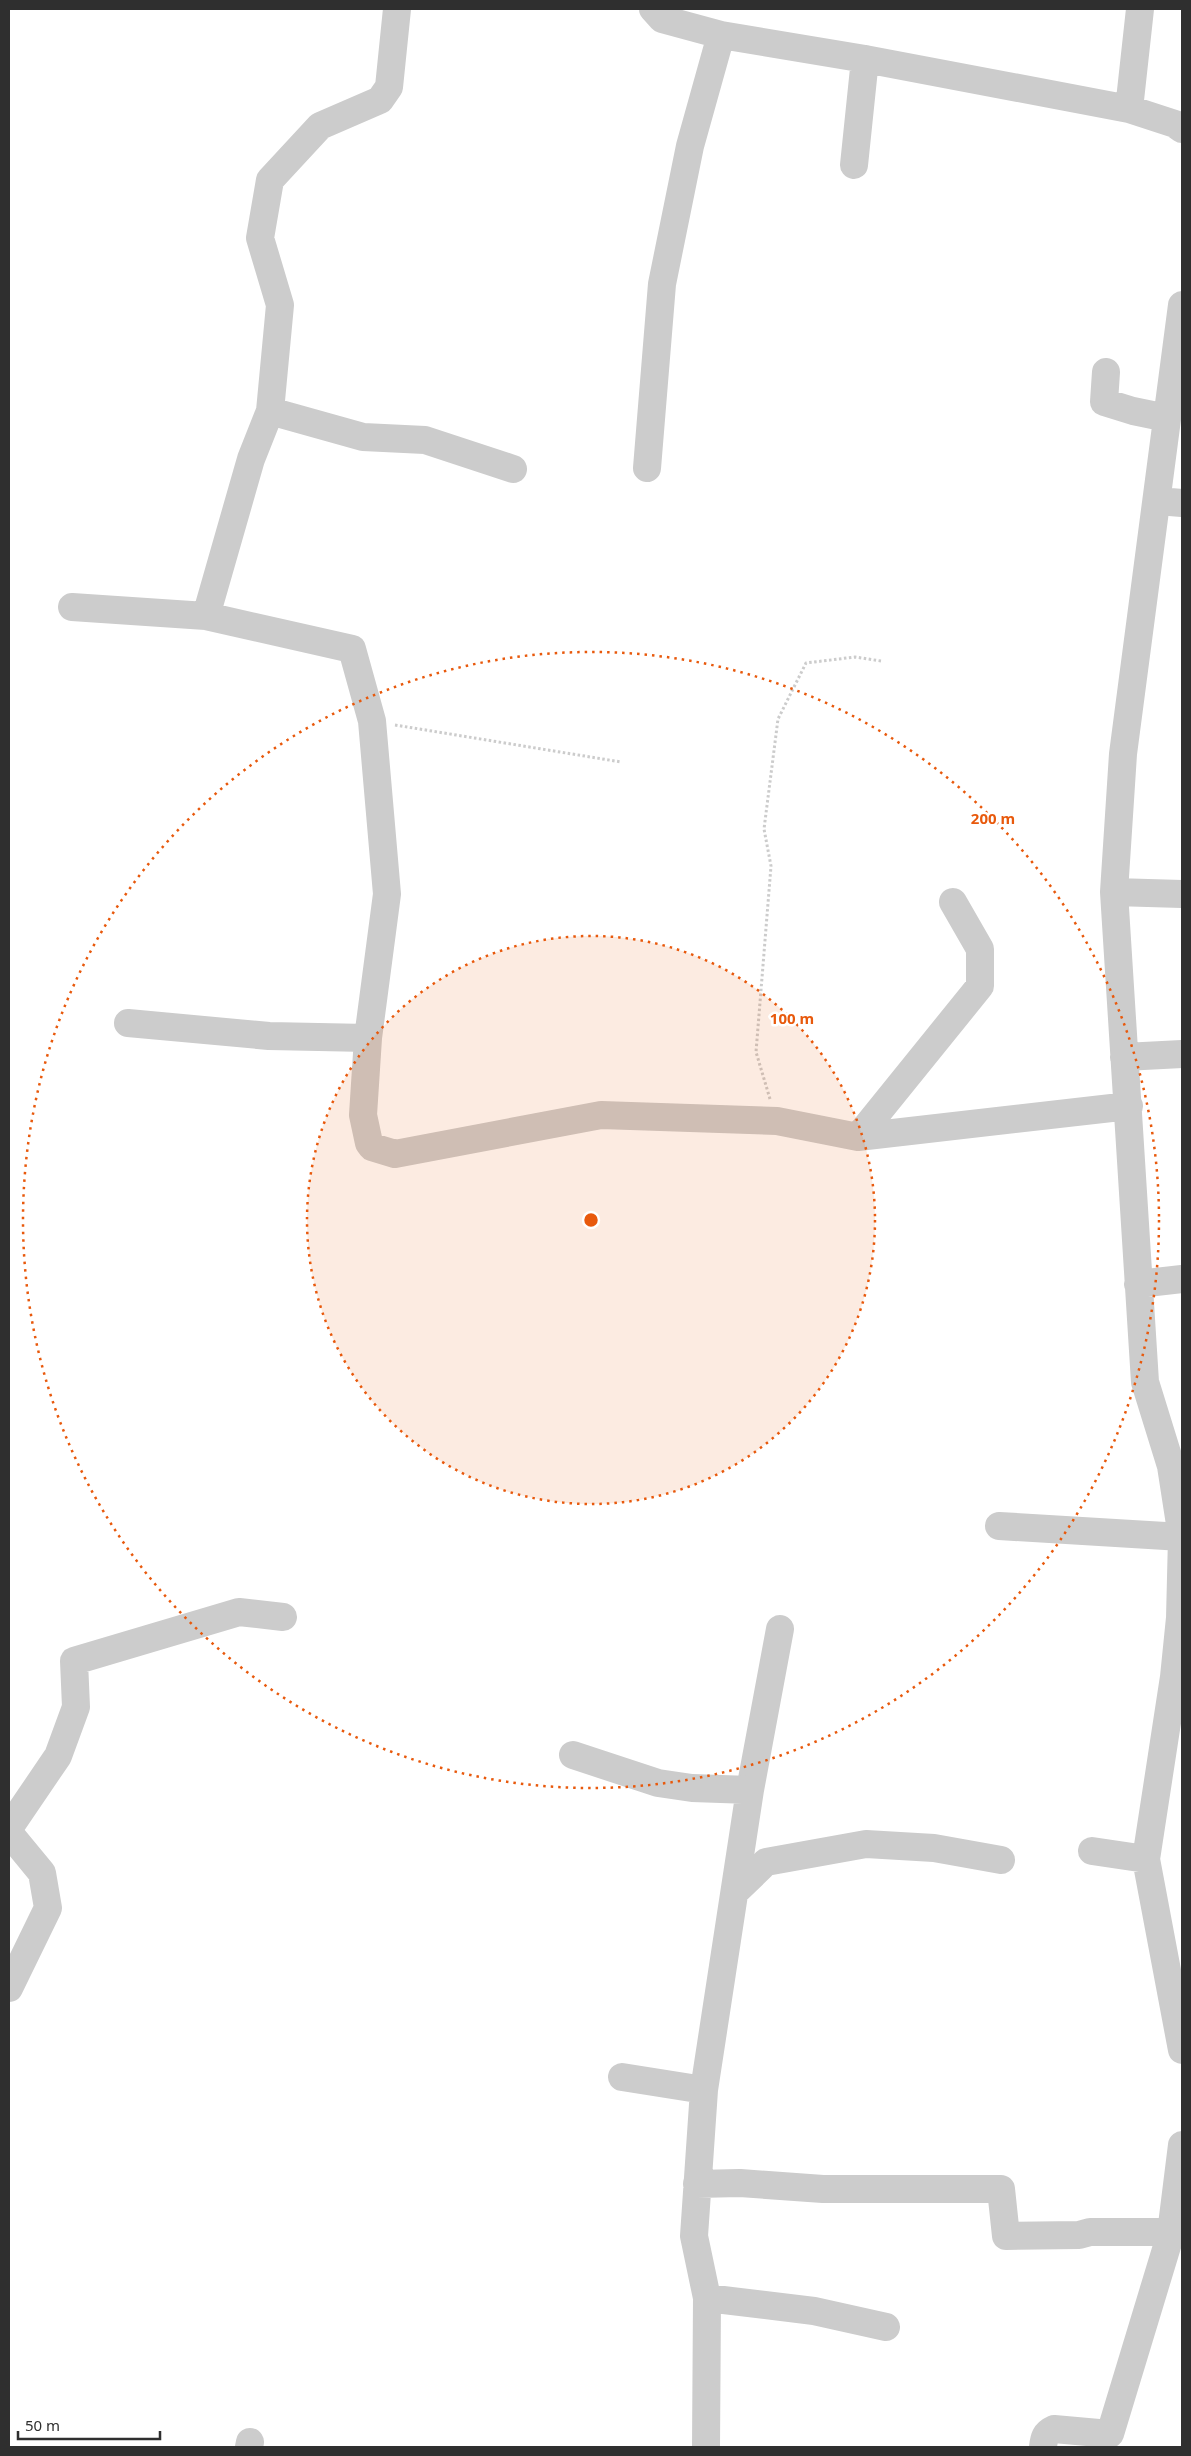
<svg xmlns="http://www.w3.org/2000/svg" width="1191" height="2456" viewBox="0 0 1191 2456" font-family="'Noto Sans',sans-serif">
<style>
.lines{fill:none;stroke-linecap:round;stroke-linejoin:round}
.path{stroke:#ccc;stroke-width:3;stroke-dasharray:2.5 2.5;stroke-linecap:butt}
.minor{stroke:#ccc;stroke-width:28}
.ring{fill:none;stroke:#e8590c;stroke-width:2.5;stroke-dasharray:2.5 5}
.centre{fill:#e8590c;stroke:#fff;stroke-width:2.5}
.ring-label{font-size:15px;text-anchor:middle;font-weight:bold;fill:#e8590c;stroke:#fff;stroke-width:5;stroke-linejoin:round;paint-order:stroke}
</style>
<rect width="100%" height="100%" fill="#fff"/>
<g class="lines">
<path class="path" d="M395 725 621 762
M770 1099 756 1052 771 866 764 829 778 719 806 663 855 657 881 661"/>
<path class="minor" d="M653 9 662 19 721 35 865 59 1129 109 1175 124 1182 129
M1129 109 1140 9
M854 165 865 59
M1182 305 1123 754 1114 892 1145 1382 1171 1466 1182 1537 1180 1618 1174 1677 1146 1859 1182 2050
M1106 372 1104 402 1133 411 1167 418
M270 411 363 437 425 440 513 469
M647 468 662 284 690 146 721 35
M1158 501 1182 503
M72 607 206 616 352 649 372 721 387 894 368 1038 363 1115 369 1143 372 1147 395 1154 601 1115 777 1121 858 1137 1129 1106
M206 616 251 459 270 411 280 305 260 238 270 180 320 126 380 100 389 87 397 9
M1114 892 1182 894
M128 1023 269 1036 368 1038
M1124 1057 1182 1054
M858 1137 980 986V949L953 902
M1138 1284 1182 1279
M999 1526 1182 1537
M573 1755 658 1783 692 1788 750 1790
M9 1828 58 1756 76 1707 74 1661 239 1612 283 1617
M9 1833 42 1873 48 1908 9 1988
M1092 1851 1146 1859
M736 1891 766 1862 866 1844 934 1848 1001 1860
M622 2077 704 2090
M697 2184 740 2183 823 2189H1001L1006 2236 1079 2235 1090 2232H1182
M707 2298 814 2311 886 2327
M249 2447 250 2442
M706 2447 707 2298 694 2236 704 2090 750 1790 780 1629
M1043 2447C1044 2438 1045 2433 1054 2429L1110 2434 1171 2233 1182 2145"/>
</g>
<circle cx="591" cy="1220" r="284" fill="#e8590c" fill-opacity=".12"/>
<g class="ring">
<circle cx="591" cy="1220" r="284"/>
<circle cx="591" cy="1220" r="568"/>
</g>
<circle cx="591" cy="1220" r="8" class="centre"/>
<g class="ring-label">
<text x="993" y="824">200 m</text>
<text x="792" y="1024">100 m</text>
</g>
<rect width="1191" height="2456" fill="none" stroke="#2f2f2f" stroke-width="20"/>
<path d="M18 2431v8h142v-8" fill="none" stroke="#2f2f2f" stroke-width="2.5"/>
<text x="25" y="2431" font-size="15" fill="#2f2f2f" stroke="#ffffff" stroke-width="4" paint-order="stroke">50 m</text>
</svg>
